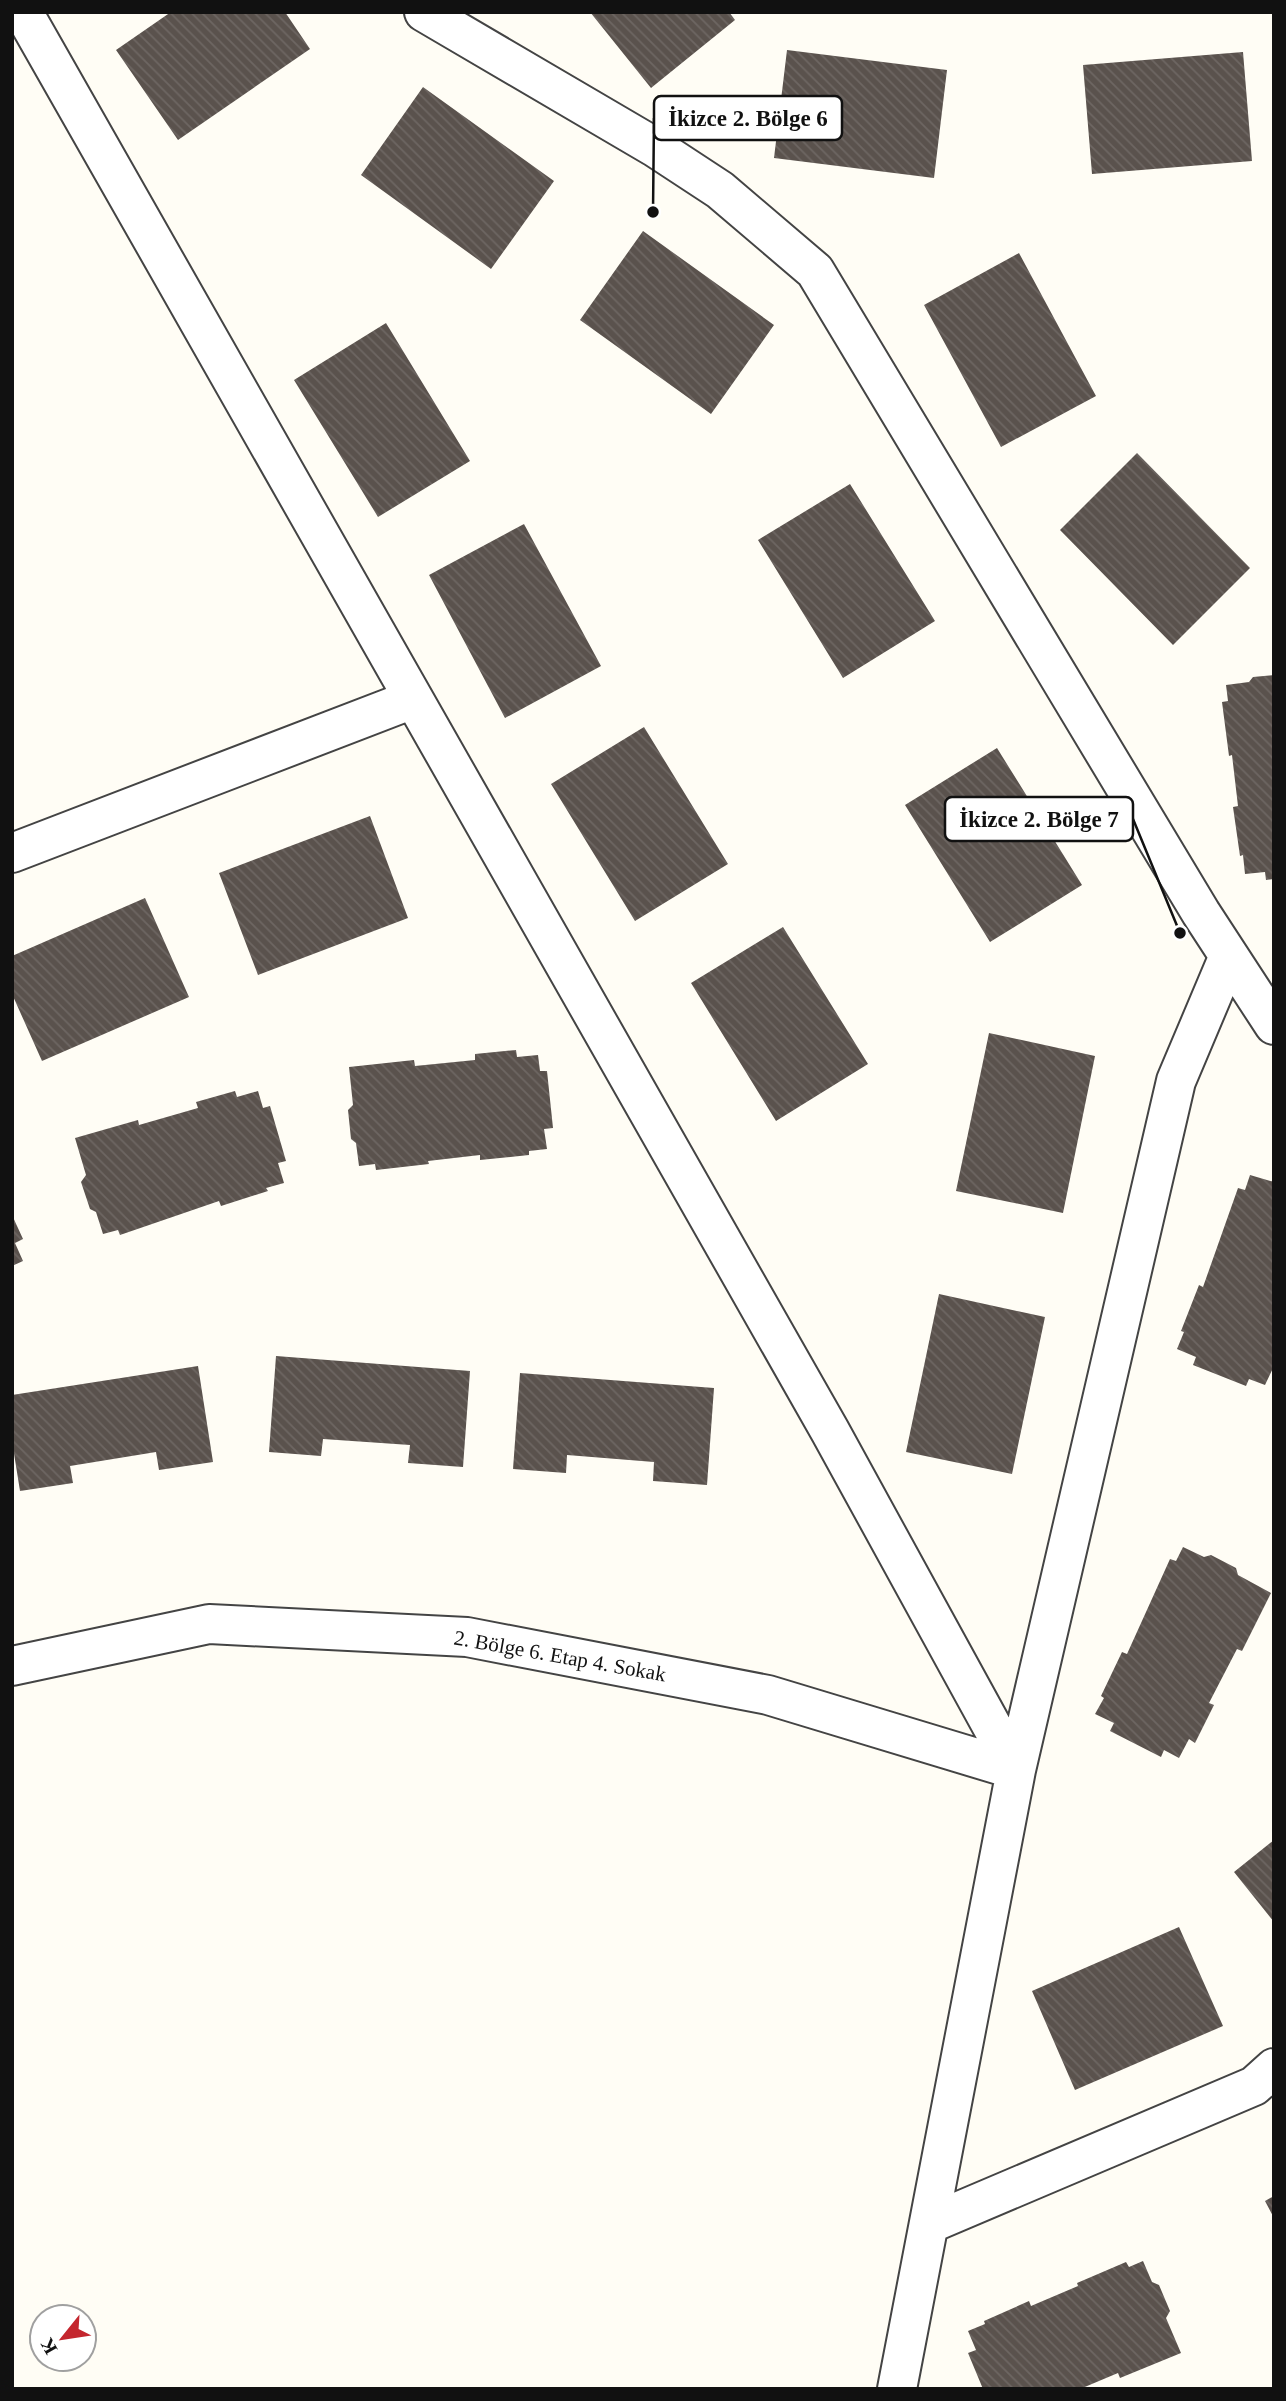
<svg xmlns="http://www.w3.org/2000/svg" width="1286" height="2401" viewBox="0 0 1286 2401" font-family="Georgia,serif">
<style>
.building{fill:url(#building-back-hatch)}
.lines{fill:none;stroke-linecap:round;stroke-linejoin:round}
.minor-casing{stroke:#444;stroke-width:42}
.minor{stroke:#fff;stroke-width:38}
.labels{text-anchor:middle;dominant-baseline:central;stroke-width:7;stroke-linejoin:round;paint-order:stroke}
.street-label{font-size:21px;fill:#111;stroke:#fff}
.leader{fill:none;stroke:#111;stroke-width:2.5}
.callout-dot{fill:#111;stroke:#fff;stroke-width:2.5}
.callout{fill:#fff;stroke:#111;stroke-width:2.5}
.callout-label{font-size:23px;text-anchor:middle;font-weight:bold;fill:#111}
</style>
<defs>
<pattern id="building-back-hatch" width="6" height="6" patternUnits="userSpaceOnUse" patternTransform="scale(1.75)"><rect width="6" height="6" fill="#5a524d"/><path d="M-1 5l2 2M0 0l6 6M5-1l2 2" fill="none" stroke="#6d6662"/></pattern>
</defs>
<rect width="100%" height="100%" fill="#fffdf5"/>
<path class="building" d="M171 12H285L310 49 178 140 116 50Z
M590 12H729L735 20 651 88Z
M787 50 947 70 934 178 774 158Z
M1243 52 1252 161 1092 174 1083 65Z
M423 87 554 181 491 269 361 175Z
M643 231 774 325 711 414 580 320Z
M1019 253 1096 396 1001 447 924 305Z
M386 323 470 461 378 517 294 380Z
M1137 453 1250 568 1173 645 1060 530Z
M850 484 935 621 843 678 758 540Z
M524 524 601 666 505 718 429 575Z
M1274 675V879L1266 880 1265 872 1245 874 1243 855 1240 856 1233 807 1238 806 1232 755 1229 756 1222 702 1228 701 1226 685 1249 682 1253 677Z
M644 727 728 864 635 921 551 784Z
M997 748 1082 885 990 942 905 805Z
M370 816 408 918 258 975 219 873Z
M145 898 189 997 42 1061 12 994V956Z
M783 927 868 1064 776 1121 691 983Z
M989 1033 1095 1056 1063 1213 956 1191Z
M516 1050 517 1057 538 1055 540 1071H547L553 1128 544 1129 547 1149 529 1151V1155L480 1160V1155L428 1161 429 1164 376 1170 375 1164 359 1166 356 1143 351 1139 348 1110 353 1105 349 1067 414 1060 415 1066 475 1060V1054Z
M235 1091 237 1097 258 1091 263 1108 270 1106 286 1161 278 1163 284 1183 266 1188 268 1191 221 1206 219 1201 120 1235 118 1230 103 1234 96 1212 90 1209 81 1182 86 1175 75 1138 138 1120 139 1125 198 1108 196 1102Z
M1250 1175 1274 1182V1366L1265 1385 1249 1379 1246 1386 1193 1365 1196 1357 1177 1349 1184 1332 1181 1331 1199 1285 1203 1287 1238 1188 1245 1190Z
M12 1215 23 1239 15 1243 23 1261 12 1266Z
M939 1294 1045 1317 1012 1474 906 1452Z
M276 1356 470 1371 463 1467 408 1463 410 1445 323 1439 321 1456 269 1452Z
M198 1366 213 1462 159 1470 156 1452 70 1466 73 1483 20 1491 12 1441V1395Z
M520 1373 714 1388 707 1485 653 1481 654 1462 567 1455 566 1473 513 1469Z
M1183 1547 1204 1557 1211 1555 1236 1568 1238 1575 1271 1593 1242 1651 1237 1649 1209 1703 1214 1705 1195 1743 1189 1739 1179 1758 1164 1750 1161 1757 1110 1731 1114 1723 1095 1714 1104 1698 1101 1696 1122 1652 1127 1654 1170 1559 1176 1561Z
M1274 1840V1922L1234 1872Z
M1179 1927 1223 2026 1075 2090 1032 1991Z
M1274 2196V2218L1265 2201Z
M1143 2261 1152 2282 1159 2285 1170 2311 1166 2318 1181 2353 1120 2378 1118 2373 1080 2389H983L968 2353 976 2350 968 2331 985 2324 984 2321 1029 2301 1031 2306 1078 2286 1077 2283 1126 2262 1129 2267Z"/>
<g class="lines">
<g class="minor-casing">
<path id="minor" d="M23 12 830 1431 1016 1770
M424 12 656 148 720 190 815 271 1201 913 1274 1025
M12 853 413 699
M12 1666 209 1624 467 1637 768 1695 1016 1770
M929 2224 1254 2086 1274 2068
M897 2389 1016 1770 1176 1081 1228 958"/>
</g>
<use href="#minor" class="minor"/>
</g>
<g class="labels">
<g class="street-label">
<text transform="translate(560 1656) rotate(10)">2. Bölge 6. Etap 4. Sokak</text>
</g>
</g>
<path class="leader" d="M653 212L654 118M1180 933L1133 819"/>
<g class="callout-dot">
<circle cx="653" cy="212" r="7"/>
<circle cx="1180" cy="933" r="7"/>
</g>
<g class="callout">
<rect x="654" y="96" width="188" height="44" rx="7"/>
<rect x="945" y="797" width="188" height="44" rx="7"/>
</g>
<g class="callout-label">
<text x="748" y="126">İkizce 2. Bölge 6</text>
<text x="1039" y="827">İkizce 2. Bölge 7</text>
</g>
<rect width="1286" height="2401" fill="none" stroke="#111111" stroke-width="28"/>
<g transform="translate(63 2338) rotate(240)"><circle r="33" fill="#ffffff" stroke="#a0a0a0" stroke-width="2"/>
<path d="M0-5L12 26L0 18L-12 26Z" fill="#c4262e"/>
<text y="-10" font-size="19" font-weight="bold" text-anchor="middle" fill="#111111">K</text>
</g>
</svg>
